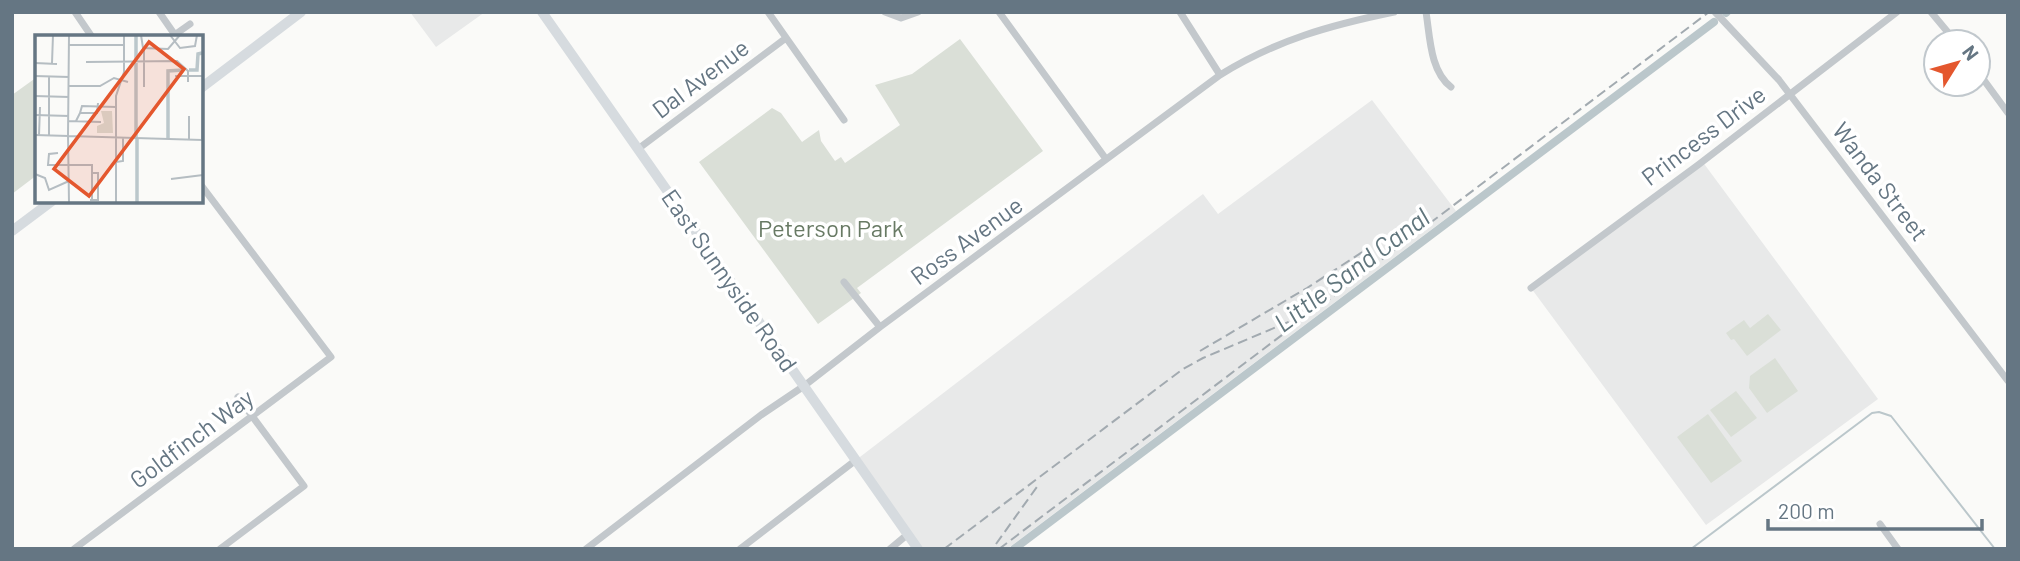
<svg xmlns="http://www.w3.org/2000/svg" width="2020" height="561" viewBox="0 0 2020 561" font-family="Barlow,sans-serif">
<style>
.built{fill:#e8e9e9}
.green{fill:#dadfd7}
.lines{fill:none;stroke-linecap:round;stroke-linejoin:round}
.stream{stroke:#bbc7cb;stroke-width:2}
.canal{stroke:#bbc7cb;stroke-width:8}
.street{stroke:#c3c8cc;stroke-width:7}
.secondary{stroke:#d6dbdf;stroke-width:10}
.rail{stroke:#a2aab0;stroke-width:2;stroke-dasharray:10 5;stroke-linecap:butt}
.labels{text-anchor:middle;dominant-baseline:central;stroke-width:7;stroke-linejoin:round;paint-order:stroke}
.street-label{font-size:24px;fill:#657683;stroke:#fff}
.park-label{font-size:24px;fill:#687a64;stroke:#fff}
.water-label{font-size:26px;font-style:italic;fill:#60757c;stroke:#fff}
.inset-river{fill:none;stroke:#bbc7cb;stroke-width:3.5}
.inset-road{fill:none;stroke:#b5bdc2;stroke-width:2}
.view{fill:#e4572e;fill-opacity:0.15;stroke:#e4572e;stroke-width:3.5}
.inset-edge{fill:none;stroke:#657683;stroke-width:3.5}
</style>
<rect width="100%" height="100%" fill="#fafaf8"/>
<path class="built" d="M410 12H485L436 47Z
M1372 100 1456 211 1007 549H918L856 460 1203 194 1218 214Z
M1702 161 1878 399 1706 525 1531 288Z"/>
<path class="green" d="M960 39 1043 151 857 288 861 293 818 324 699 162 772 108 781 113 802 142 819 130 821 141 835 161 841 157 845 163 900 125 875 85 912 74Z
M37 77V175L12 194V95Z
M1768 314 1781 330 1747 356 1734 339 1731 340 1726 333 1744 320 1750 328Z
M1775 358 1798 391 1767 413 1749 388 1750 376Z
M1736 391 1757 418 1731 437 1710 410Z
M1708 414 1742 461 1711 483 1677 437Z"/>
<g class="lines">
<path class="stream" d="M1691 549 1872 413 1879 412 1891 416 1995 549"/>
<path class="canal" d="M1726 13 1727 12
M1014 549 1714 22"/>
<path class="street" d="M75 12 92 37
M159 12 175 35
M768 12 844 120
M885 12 901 18 918 12
M999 12 1106 159
M1180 12 1220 75
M1426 12C1430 37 1430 71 1451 87
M1715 12 1779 80 2008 381
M1931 12 1956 42
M173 36 190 24
M1978 72 2008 113
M638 149 786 38
M844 282 880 327
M1531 288 1698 165 1897 12
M1880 524 1898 549
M74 549 331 357 201 185
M220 549 304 486 238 397
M586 549 761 415 804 386 880 327 1220 75C1276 40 1331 25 1394 12
M740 549 856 460
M890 549 908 534"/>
<path class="secondary" d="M542 12 918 549
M201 88 301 12
M12 231 52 201"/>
<path class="rail" d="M1200 351 1307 288 1367 249
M996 544 1039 484
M944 549 1183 369 1203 358 1293 320
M999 549 1709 12"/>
</g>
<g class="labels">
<g class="street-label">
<text transform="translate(700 78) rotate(-37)">Dal Avenue</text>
<text transform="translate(1703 135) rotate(-37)">Princess Drive</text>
<text transform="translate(1881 181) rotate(53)">Wanda Street</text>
<text transform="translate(966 240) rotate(-36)">Ross Avenue</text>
<text transform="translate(730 280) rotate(55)">East Sunnyside Road</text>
<text transform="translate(191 438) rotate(-37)">Goldfinch Way</text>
</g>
<g class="park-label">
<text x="831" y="227">Peterson Park</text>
</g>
<g class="water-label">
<text transform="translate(1351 269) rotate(-37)">Little Sand Canal</text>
</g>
</g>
<g transform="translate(35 35)">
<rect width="168" height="168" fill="#fafaf8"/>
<path d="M66 76H77L78 98H62V91L69 88Z" fill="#dadfd7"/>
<path class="inset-river" d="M101 0V26M154 35H162L163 19 167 18M101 102V28M133 103V36L148 35M102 168V104"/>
<path class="inset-road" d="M106 0 108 13 133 14 145 0M135 0 145 13 160 11 162 0M34 10H89M51 27 142 26 153 36V47M0 28 22 29M17 28 18 0M0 41 34 42M140 41H168M14 42V100M34 51H65L79 43 93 47M109 52V14M0 61 34 62M45 78 47 71 81 72M0 80 34 81M34 86 66 87M41 86 45 78H62L63 68M0 100 167 105 168 24M4 100 5 72M33 100 34 168M33 100 34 0M154 104V81M23 118 14 119 13 130H57V165M81 127 88 126V103M0 139 10 143 14 155 34 146M136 144 168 140M55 165H63V138H56M81 168V61L89 37V0"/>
<path class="view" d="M114 7 149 34 54 161 19 134Z"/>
<rect width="168" height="168" class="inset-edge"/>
</g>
<rect width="2020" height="561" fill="none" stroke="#657683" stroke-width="28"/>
<g transform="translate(1957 63) rotate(53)"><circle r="33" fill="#ffffff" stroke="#c1c8cd" stroke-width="2"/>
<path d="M0-5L12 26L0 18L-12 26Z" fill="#e4572e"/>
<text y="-10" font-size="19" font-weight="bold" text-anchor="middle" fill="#657683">N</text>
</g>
<path d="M1768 519v10h214v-10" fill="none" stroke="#657683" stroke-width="3.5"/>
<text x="1778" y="519" font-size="21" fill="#657683" stroke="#ffffff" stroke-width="5" paint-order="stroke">200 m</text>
</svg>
